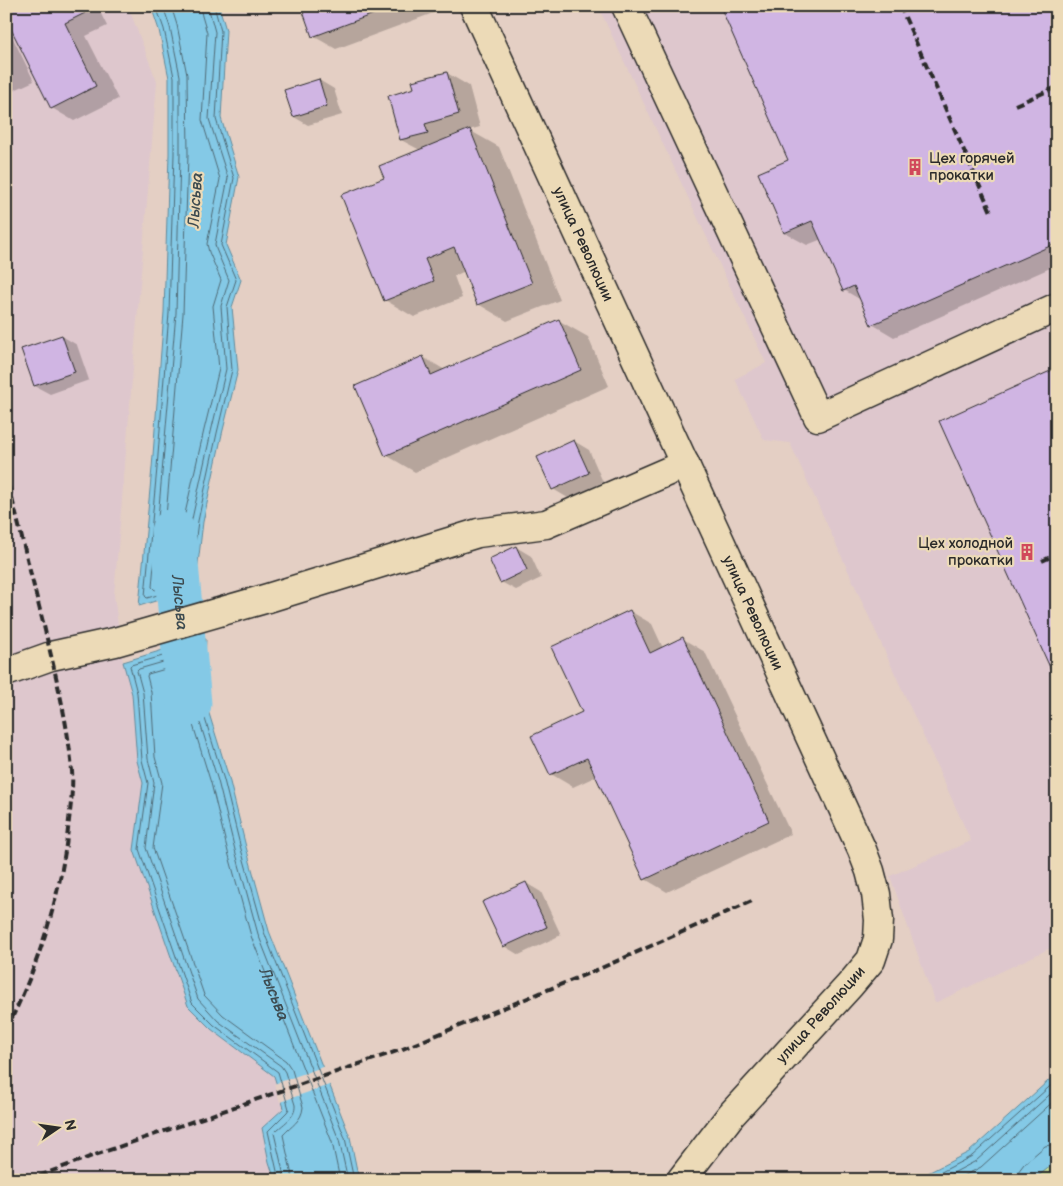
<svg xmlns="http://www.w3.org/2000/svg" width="1063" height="1186" viewBox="0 0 1063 1186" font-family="'Balsamiq Sans',sans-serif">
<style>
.built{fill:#dec7cd}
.green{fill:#c6dd93;stroke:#78845f}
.water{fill:#84c9e6;stroke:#608a9b}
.pier{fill:#e4cfc4}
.shadow{fill:#0003;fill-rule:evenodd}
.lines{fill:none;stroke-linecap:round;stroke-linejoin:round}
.shore{stroke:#4f6a76;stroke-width:1}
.river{stroke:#84c9e6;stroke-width:45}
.building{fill:#d0b5e3;stroke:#2b2b2b}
.minor-casing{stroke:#2b2b2b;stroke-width:31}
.minor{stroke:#ecdab7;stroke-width:28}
.rail{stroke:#2b2b2b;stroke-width:4;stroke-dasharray:8 4;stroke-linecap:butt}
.labels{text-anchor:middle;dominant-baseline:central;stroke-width:4.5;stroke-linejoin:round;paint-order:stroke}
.poi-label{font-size:15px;fill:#2b2b2b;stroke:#ecdab7;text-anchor:start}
.street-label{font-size:15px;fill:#2b2b2b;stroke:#ecdab7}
.water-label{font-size:16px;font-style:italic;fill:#3d4b50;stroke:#ecdab7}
</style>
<rect width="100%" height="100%" fill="#e4cfc4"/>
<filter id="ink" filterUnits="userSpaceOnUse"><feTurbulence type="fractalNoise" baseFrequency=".02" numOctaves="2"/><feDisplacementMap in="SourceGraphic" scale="10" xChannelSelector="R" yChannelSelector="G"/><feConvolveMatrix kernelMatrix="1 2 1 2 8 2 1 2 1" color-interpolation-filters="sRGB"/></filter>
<g filter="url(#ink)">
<path class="built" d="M6 6H128L157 82 114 595 123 662 132 694 137 761 143 783 134 850 211 1029 274 1075 284 1108 262 1128 269 1162 275 1180H6Z
M598 6H1057V945L935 1003 890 876 971 841 790 443 764 440 735 379 766 363Z"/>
<path class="green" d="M1057 1161V1180H1033L1034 1179Z"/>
<path class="water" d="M151 6H219L226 30 221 118 239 177 226 245 241 280 232 307 238 370 222 434 203 522 195 589 139 606 152 468 164 312 169 154V78L159 30Z
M206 639 204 680 207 707 229 778 246 847 269 931 350 1137 359 1180H275L269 1162 262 1128 284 1108 274 1076 211 1029 188 1006 134 850 143 783 137 761 132 694 123 662 183 644Z
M1057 1073V1161L1033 1180H919L922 1176 969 1152Z"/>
<path class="pier" d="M325 1066 332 1084 280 1102 274 1084Z"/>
<path class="shadow" d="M6 6H97L107 26 86 36 118 99 74 121 52 108Z
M302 6H443L444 9 336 49 313 36Z
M1057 6V265L894 337 872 324 861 300 844 290 822 239 807 245 785 233 790 161Z
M6 24 34 81 6 94Z
M447 73 469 86 480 127 469 130 499 147 560 300 507 321 478 304 465 271 454 276 462 298 414 317 385 300V178L420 150 401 140 416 89ZM457 134 458 135 448 139 447 137Z
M319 80 334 89 342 115 308 125 294 117Z
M558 320 588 337 609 386 415 472 386 455 423 357 445 370Z
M62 336 77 345 89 380 50 394 35 386Z
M574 441 589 450 603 482 568 498 553 489Z
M516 547 531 556 541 578 516 590 501 582Z
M630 611 652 624 663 648 683 639 705 652 791 834 667 892 645 879 597 776 573 787 551 774 584 712Z
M526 883 541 892 561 935 519 955 504 946 484 903Z"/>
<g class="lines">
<g class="shore">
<path d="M156 6 164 29 174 77V154L169 313 157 468 145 596 147 598 189 586 190 584 198 521 217 433 232 370 227 307 236 280 221 245 234 178 216 119 221 31 214 6"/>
<path d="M163 6 170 27 180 76V154L176 313 152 587 155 590 183 581 185 579 192 519 211 432 226 369 221 306 229 280 216 249 215 244 228 178 209 119 215 32 208 6"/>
<path d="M171 6 177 25 187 75 188 154 183 314 161 576 163 579 176 575 178 573 184 518 204 430 219 369 213 306 221 280 209 252 207 244 220 179 202 120 207 33 202 16 200 6"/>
<path d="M279 1180 268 1131 287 1112 289 1109 278 1072 214 1025 192 1003 139 849 148 783 142 760 137 693 130 666 131 665 198 646 201 648 199 680 202 709 224 780 241 849 264 932 345 1138 354 1180"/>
<path d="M285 1180 274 1133C282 1124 296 1118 295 1105L285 1072 281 1066 218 1021 198 999 146 848 154 783 148 759 143 693 137 671 139 669 191 654 194 656 193 681 196 710 218 781 235 850 258 934 339 1140 348 1180"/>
<path id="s1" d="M293 1180 283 1135C291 1126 302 1121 303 1107L292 1070 286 1061 223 1015 204 995 153 848 162 783 155 757 151 692 147 676 148 674 183 664 186 666 185 681 189 712 211 783 228 852 251 936 332 1142 340 1180"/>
<path d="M926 1180 972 1156 1057 1080"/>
<path d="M940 1180 976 1161 1057 1088"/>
<path d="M956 1180 981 1167 1057 1098"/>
<path d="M1017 1180 1018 1172 1024 1164 1045 1146 1057 1144"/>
</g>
<path class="river" id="s2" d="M173 532 189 704"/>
</g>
<path class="building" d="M6 6H82L85 13 65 23 96 86 51 109 6 19Z
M301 6H395L312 37Z
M720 6H1057V243L871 325 854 286 843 291 812 221 784 233 758 173 788 160Z
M447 72 459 114 425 124 428 133 400 140 388 96 414 88 412 81Z
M319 79 327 106 293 117 284 90Z
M470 129 532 283 477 305 454 247 425 259 434 281 384 301 341 195 384 178 379 166Z
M559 319 581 370 385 456 355 386 423 356 431 375Z
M62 335 75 372 34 386 21 349Z
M1057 368V683L939 421Z
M574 440 589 473 552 490 537 457Z
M516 546 527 570 500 583 489 559Z
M630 610 650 653 683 637 769 821 644 880 587 758 550 775 531 736 582 712 551 647Z
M526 882 547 927 503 947 482 902Z"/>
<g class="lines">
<g class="minor-casing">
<g id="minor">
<path id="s3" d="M474 6 862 850 870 871 876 894 879 920 878 939 871 960 850 985 731 1115 681 1180"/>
<path d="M626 6 818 417 1057 307"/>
<path d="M6 672 51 656 115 642 268 598 478 533 546 524 685 464"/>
</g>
</g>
<use href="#minor" class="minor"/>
<path class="rail" d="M900 6 992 214
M1015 105 1057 87
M6 475C19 525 31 576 44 626 55 673 68 722 72 771 73 787 71 804 69 820 62 893 39 965 6 1030
M1042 561 1057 554
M1054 588 1057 587
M28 1180 95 1155 400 1050 599 969 752 901"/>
</g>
</g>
<defs>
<g id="building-bare" transform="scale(1.35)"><path d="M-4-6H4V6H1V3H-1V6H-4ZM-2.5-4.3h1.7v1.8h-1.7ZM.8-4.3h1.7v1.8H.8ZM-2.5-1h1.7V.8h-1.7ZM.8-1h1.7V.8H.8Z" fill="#d1495b" stroke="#ecdab7" stroke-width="2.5" paint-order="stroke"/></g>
</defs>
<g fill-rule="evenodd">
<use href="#building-bare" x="915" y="167"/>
<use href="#building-bare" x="1027" y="552"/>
</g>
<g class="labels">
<g class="poi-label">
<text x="929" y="158">Цех горячей<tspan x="929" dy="17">прокатки</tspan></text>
<text x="1013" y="543" text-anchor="end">Цех холодной<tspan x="1013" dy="17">прокатки</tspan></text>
</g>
<g class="street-label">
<text stroke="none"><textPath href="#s3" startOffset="262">улица Революции</textPath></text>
<text stroke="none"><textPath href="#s3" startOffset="668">улица Революции</textPath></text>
<text transform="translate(821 1015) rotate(-48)">улица Революции</text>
</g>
<g class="water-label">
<text transform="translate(196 200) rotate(-86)">Лысьва</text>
<text stroke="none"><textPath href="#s2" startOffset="71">Лысьва</textPath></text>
<text stroke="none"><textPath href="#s1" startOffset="950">Лысьва</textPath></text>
</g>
</g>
<rect width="1063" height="1186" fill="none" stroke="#ecdab7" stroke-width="25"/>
<rect x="12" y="12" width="1038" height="1161" fill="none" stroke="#2b2b2b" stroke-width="2" filter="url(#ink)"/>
<g transform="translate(58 1128) rotate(77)" stroke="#ecdab7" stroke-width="4" paint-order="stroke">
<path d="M0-4L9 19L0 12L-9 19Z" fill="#2b2b2b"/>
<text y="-8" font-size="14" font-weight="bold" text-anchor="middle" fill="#2b2b2b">N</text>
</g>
</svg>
